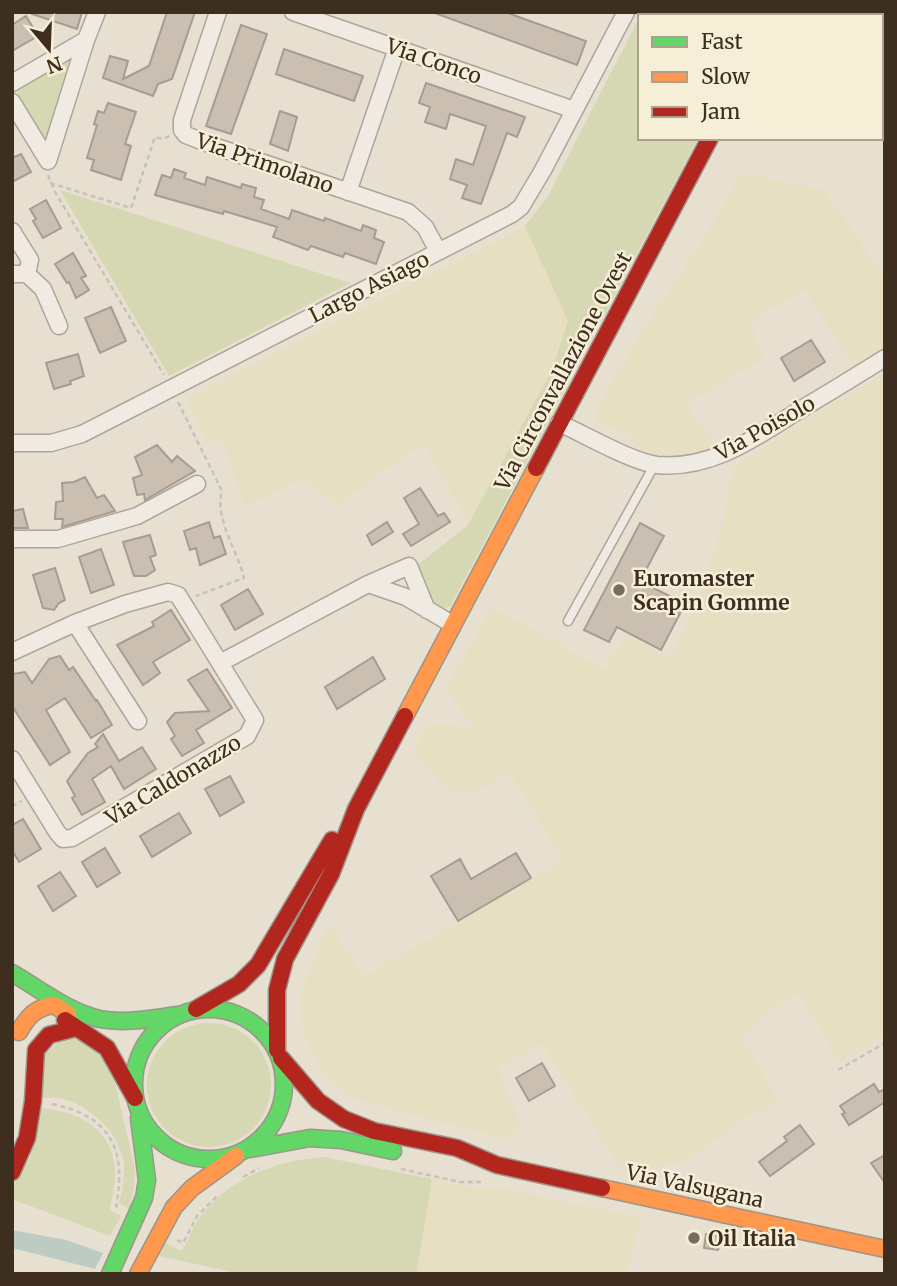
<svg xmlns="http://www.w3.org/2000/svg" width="897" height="1286" viewBox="0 0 897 1286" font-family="Merriweather,serif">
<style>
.farmland{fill:#e6dfc2}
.green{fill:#d6d7b3}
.water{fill:#bcccc2}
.building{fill:#cbbfb2;stroke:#a89c90;stroke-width:2}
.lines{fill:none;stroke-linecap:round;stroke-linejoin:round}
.lane-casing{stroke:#ada599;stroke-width:11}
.street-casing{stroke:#ada599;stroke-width:19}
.fast-casing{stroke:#9c958a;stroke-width:19}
.slow-casing{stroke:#9c958a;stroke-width:19}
.jam-casing{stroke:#9c958a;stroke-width:19}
.path{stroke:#c8c2b9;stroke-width:2.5;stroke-dasharray:5 3.5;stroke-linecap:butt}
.lane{stroke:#efebe3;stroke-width:8}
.street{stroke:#efebe3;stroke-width:16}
.fast{stroke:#63d668;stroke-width:16}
.slow{stroke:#ff974d;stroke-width:16}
.jam{stroke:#b3261e;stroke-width:16}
.poi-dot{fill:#786c5e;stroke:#f7eed8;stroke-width:2.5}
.labels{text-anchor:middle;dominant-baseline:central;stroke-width:5;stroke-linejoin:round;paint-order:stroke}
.street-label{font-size:21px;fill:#3d2e20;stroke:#f7eed8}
.poi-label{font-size:21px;font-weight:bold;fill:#3d2e20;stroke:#f7eed8;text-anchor:start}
</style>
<rect width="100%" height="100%" fill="#e7e0d1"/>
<path class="farmland" d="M740 173 825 190 885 279V350L856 369 804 290 750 321 764 359 685 403 715 443 718 451 702 455 670 459 643 450 630 442 632 436 594 421 595 413 637 339 714 221Z
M525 226 568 321 552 370 468 525 424 443 337 505 303 479 245 509 222 440 206 442 186 399Z
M885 371V1035L841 1063 800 997 790 996 747 1032 743 1040 780 1103 749 1116 689 1159 657 1167 626 1170 617 1164 542 1044 498 1068 521 1124 517 1133 506 1139 354 1099 342 1090 322 1070 310 1049 302 1027 299 1000 324 932 331 927 365 976 563 861 510 772 482 788 463 795 440 784 416 754V745L429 722 468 727 471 723 445 690 492 607 605 669 625 635 669 660 695 608 719 536 732 473 737 464 833 403 852 395Z
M432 1179 457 1186 500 1188 641 1217 627 1274H416Z"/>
<path class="green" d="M642 12H764L762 16H640Z
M640 16V138H698L450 607 435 610 414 568 468 525 552 370 568 321 525 226 548 196Z
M76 54 47 140 43 139 16 90Z
M60 190 350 283 169 376Z
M147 1085a62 62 0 1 1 124 0a62 62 0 1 1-124 0Z
M67 1035 98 1049 115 1082 135 1170 134 1187 129 1209 119 1203C122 1191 125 1177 124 1164 119 1133 93 1107 63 1099 56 1097 47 1098 40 1098L39 1059Z
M40 1108C102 1113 128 1151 109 1210L121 1216 110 1236 12 1199V1187L30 1158Z
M324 1157 432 1179 416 1274H241L159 1256 165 1243 182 1251C188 1240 193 1227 200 1217 227 1178 279 1160 324 1157Z"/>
<path class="water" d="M12 1230 66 1240 103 1253 95 1269 12 1248Z"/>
<path class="building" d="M32 12H82L77 29 32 14Z
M167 12H195L172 79 158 84 153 96 103 78 110 56 128 61 123 79 149 66Z
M432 12H505L586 41 577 65Z
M26 16 38 36 12 51V25Z
M241 25 267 34 231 134 206 126Z
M284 49 363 76 354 101 276 74Z
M426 83 525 117 517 137 507 133 481 204 462 198 467 185 450 179 456 159 473 165 486 126 450 114 446 129 425 122 430 107 419 103Z
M108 103 136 112 125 144 131 146 121 180 91 170 94 160 87 158 97 125 94 124 98 111 104 113Z
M280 111 297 117 288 151 270 144Z
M21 154 31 172 12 182V158Z
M174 169 186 173 184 178 205 185 207 177 241 188 242 184 256 188 254 197 264 200 261 209 289 219 292 210 324 221 325 218 361 231 363 225 376 230 374 238 384 242 376 264 345 253 343 257 311 246 308 250 273 237 277 227 224 211 223 214 155 195 162 175 171 178Z
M46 200 61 228 43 238 33 221 36 219 30 209Z
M73 253 86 276 81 278 89 290 76 298 69 282 67 283 55 264Z
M111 307 126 341 100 353 85 318Z
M811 340 825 362 794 381 781 358Z
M78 354 84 376 70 381 71 384 54 389 46 363Z
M157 445 172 462 177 456 195 471 145 500 144 494 137 495 133 478 142 475 135 457Z
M85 477 97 498 104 495 115 511 62 527 63 519H55L56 502 63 501 62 483 74 482Z
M420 488 438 516 444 513 450 522 411 546 403 534 419 524 404 498Z
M23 509 28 528H12V511Z
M209 522 214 538 220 536 226 554 200 565 196 548 190 550 184 531Z
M387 522 393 532 372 545 367 535Z
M640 523 664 536 640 581 685 604 661 650 617 627 609 642 584 630Z
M150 535 156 555 150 557 155 570 146 576H134L123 542Z
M101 549 114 585 91 593 79 557Z
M55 568 65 600 59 603 54 610 43 608 33 575Z
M248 589 263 614 235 630 221 605Z
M171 610 190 640 153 662 160 673 143 685 117 645 154 626 152 622Z
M60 656 69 670 73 667 96 701 97 700 112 725 91 738 65 698 46 710 70 752 50 765 12 706V674L25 672 32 683 49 659Z
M373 657 385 679 337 709 325 687Z
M207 669 232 708 196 730 204 743 182 756 171 739 175 736 167 722 175 713 209 711 188 680Z
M103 734 119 761 142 747 156 769 124 789 111 766 92 779 105 802 82 815 72 798 75 796 67 781 88 753 98 747 95 744Z
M230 776 244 802 220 816 205 789Z
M179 813 191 833 152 857 140 836Z
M23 819 41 849 19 862 12 850V825Z
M105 848 120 873 97 887 82 862Z
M516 853 531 878 458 921 431 876 460 859 471 879Z
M60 872 76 896 53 911 38 886Z
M542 1063 555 1086 529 1101 516 1078Z
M874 1084 879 1092 885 1089V1102L849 1125 842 1114 845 1113 840 1106Z
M800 1125 814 1144 770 1176 759 1162 787 1141 784 1137Z
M885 1155V1183L871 1163Z
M706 1234 721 1237 718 1250 704 1248Z"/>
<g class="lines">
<g class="lane-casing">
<path id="lane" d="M568 621 655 464"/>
</g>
<g class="street-casing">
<path id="street" d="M218 12 182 120V130L186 135 214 146 408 212 425 227 438 251
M293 12 574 110
M12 83 86 40
M12 102 48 161 86 40 97 12
M348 192 397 48
M12 231 30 260 27 274
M12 274H27L43 289 59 326
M559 423C584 434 632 462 657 465 711 470 755 438 798 411 827 394 856 376 885 358
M12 443H51L82 434 512 214 521 207 543 170 626 12
M12 539H58L137 516 197 484
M368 584 409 566 427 610
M75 623 138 721
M12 652 75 623 125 604 168 592 178 595 255 720 247 736 72 838 63 839 57 832 12 759
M220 663 368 584 406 597 452 624"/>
</g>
<g class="fast-casing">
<path id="fast" d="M775 16 777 12
M12 973C40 989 68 1012 100 1019 126 1024 153 1018 178 1015
M134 1084a75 75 0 1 1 150 0a75 75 0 1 1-150 0Z
M250 1149 310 1138 341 1140 393 1151
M110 1274 144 1198 147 1180 139 1118"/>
</g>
<g class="slow-casing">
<path id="slow" d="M405 716 536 468
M19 1032C27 1017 36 1007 54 1005L68 1014
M602 1188 885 1249
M138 1274 174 1207 192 1188 236 1156"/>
</g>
<g class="jam-casing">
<path id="jam" d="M536 468 710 138
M196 1009 239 984 258 965 332 840
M65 1020 107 1048 135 1098
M277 1050V990L285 959 331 874 356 809 405 716
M281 1058 318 1101 344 1119 374 1131 457 1148 497 1165 602 1188
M12 1172 27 1138 33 1101 36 1050 49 1035 76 1028"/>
</g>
<path class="path" d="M48 175 55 192 164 375
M50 183 131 208 155 137 163 139 170 136
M178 402 222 491C214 519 238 551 244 578L196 596
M12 806 22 801
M838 1070 885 1043
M52 1104C111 1116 127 1150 116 1206L119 1208
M401 1169 460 1182H484
M243 1177 259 1168
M177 1240 183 1243 197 1216 218 1195"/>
<use href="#lane" class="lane"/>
<use href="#street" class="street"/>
<use href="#fast" class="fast"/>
<use href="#slow" class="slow"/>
<use href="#jam" class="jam"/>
</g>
<g class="poi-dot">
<circle cx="619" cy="590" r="7"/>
<circle cx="694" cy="1238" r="7"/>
</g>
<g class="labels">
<g class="street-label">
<text transform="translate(434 61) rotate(19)">Via Conco</text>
<text transform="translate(265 163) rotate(19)">Via Primolano</text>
<text transform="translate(369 287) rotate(-27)">Largo Asiago</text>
<text transform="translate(563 371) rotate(-62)">Via Circonvallazione Ovest</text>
<text transform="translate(765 428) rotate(-29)">Via Poisolo</text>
<text transform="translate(173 780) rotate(-31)">Via Caldonazzo</text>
<text transform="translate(695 1186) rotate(12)">Via Valsugana</text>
</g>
<g class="poi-label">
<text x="633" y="578">Euromaster<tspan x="633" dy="24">Scapin Gomme</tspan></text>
<text x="708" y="1238">Oil Italia</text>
</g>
</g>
<rect width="897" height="1286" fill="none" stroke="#3d2e20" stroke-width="28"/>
<rect x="638" y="14" width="245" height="126" fill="#f7eed8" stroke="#ada18e" stroke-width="2"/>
<rect x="652" y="37" width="35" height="10" fill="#63d668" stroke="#ada18e" stroke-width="2"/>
<text x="701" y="49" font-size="21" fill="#3d2e20">Fast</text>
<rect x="652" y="72" width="35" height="10" fill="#ff974d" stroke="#ada18e" stroke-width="2"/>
<text x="701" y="84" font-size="21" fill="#3d2e20">Slow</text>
<rect x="652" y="107" width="35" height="10" fill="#b3261e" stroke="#ada18e" stroke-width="2"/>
<text x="701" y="119" font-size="21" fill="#3d2e20">Jam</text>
<g transform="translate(49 49) rotate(161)" stroke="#f7eed8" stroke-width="5" paint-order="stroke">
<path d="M0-5L12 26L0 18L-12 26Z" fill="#3d2e20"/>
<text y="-10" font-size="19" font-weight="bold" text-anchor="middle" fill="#3d2e20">N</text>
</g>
</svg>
